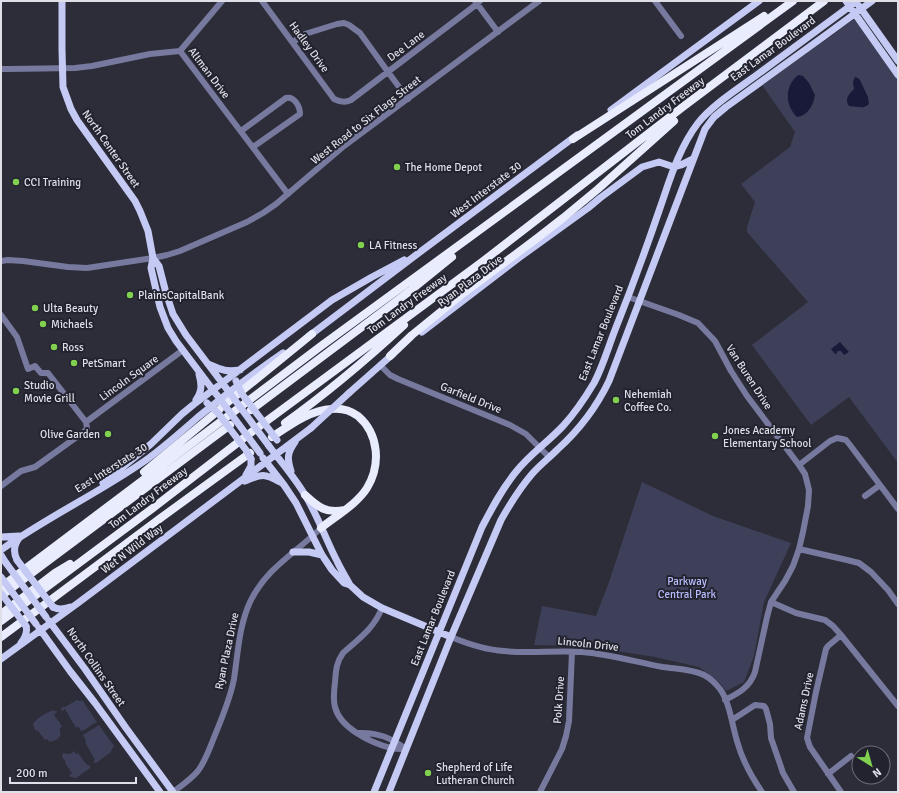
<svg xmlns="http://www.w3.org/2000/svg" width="899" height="793" viewBox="0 0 899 793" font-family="Signika,sans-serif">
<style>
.green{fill:#3e4059}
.water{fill:#191939}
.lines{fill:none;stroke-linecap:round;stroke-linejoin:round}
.minor{stroke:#777a9e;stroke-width:6}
.major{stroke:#c5caf5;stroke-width:7}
.highway{stroke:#e9ecfd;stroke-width:8}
.major-bridge{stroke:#c5caf5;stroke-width:7}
.poi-dot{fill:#81d050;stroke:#22232f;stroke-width:1.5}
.labels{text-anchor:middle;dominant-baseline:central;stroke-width:4;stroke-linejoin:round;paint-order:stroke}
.street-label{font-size:11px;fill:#dedfe7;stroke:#22232f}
.poi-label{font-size:11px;fill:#dedfe7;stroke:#22232f;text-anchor:start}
.park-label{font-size:11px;fill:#b9befe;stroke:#22232f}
</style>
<rect width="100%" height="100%" fill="#2c2d39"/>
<path class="green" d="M854 19 898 78V463L849 397 811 425 752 345 808 302 747 232V227L755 202 741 184 790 147 795 132 762 85C792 63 824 42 854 19Z
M642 482 713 516 791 543 764 602 754 656 744 682 726 691 719 682 699 667 655 657 585 646 534 645 542 606 596 616 609 582Z
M77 700 80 701 82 700 97 722C92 724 86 730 81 731L78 726 76 728 65 709 62 711 61 710 62 707H65Z
M53 710 54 711H56L57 712 54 715 62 726 60 728V733L61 734 58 739 50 742 47 739 45 740 38 731 35 730 33 724C38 717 46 713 53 710Z
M99 725 114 746 111 751V752L96 763H95L93 762 95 760 85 742 86 741 83 735Z
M74 751 76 754 78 753 86 764 90 766V768L76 778 71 777 69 776 72 773 65 763 66 762 62 757 63 753 70 754Z"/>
<path class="water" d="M798 75 803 76 809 83 815 95C813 105 809 115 797 117 785 105 784 87 798 75Z
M855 77 858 78 860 80 868 97 869 104C863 110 857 106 849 106 844 99 849 94 854 89L853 82Z
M840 342 849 352 844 355 841 351H838L836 354H835L831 349Z"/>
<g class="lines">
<path class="minor" d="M262 1 334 99C340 102 345 103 351 100L477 4 480 1
M475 1 498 32
M655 1 681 36
M293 42 305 34 337 24 344 23 349 25 360 33 388 72 408 99
M180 51 288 194
M180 51 222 1
M1 69H8L75 68 92 66 150 54 180 51
M241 131 286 98C294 96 300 106 300 114L253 147
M1 261 8 260 23 261 68 267 87 268 153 258 167 255 180 251 247 222 263 213 276 204 344 146 539 1
M628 297 679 315 698 323 715 341 731 371 747 396 799 465 805 474 809 490 808 506 803 532 799 549 793 566 785 581 771 602 767 617 755 672C750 687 739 693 725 700
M1 315 17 337 28 369 35 366 41 373H48L86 422 87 428 85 431 35 467 21 471 1 486
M380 365 390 375 398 379 510 425 526 434 549 457
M86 422 183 350
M799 465 830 441 837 438 842 439 846 440 850 445 898 509
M865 496 880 485
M799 549 847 560 859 563 871 572 888 590 898 604
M771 602 796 613 825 620 833 626 841 635 898 706
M382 608C374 628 360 638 343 653 336 663 336 671 335 682 334 690 333 700 335 707 340 728 371 743 391 748 395 749 401 749 406 749
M451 637C468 644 486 650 504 651 530 654 556 650 582 652 609 654 636 662 663 667 676 669 692 669 704 675 710 678 716 684 720 689 730 703 732 725 737 741 742 760 751 776 762 792
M732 720 755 705 764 706 766 709 770 724 771 738 780 764 783 773 794 792
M358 733C378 732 391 738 406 749
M828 774 851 756
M173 792C181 786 190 780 197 772 204 764 209 750 213 740 221 720 230 700 234 679 238 653 239 626 250 602 267 567 296 553 321 528
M540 792 562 749 566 736 569 721 572 652
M841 792 810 747 807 738 816 692 826 649 828 646 841 635"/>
<path class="major" d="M62 1V49L63 87 71 109 77 120 135 201 140 211 148 231 153 258 159 266 166 293 173 314 186 335 226 388
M846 1 898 75
M859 6 898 61
M611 110 676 62 759 1
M153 258 151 268 160 307 168 328 176 341 216 394
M422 332 520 257 588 208 600 198 642 167 659 162 674 167 681 165 693 159
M309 336 420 252 577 135
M208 364C222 370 225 372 240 370
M349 393 393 354
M196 400C202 391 202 385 199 374
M269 446C281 462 295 478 305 495 318 516 326 540 337 561 341 570 346 577 350 585
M263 458 284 485 296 503 322 555 332 570 344 583 350 585 363 597 382 608 451 637
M291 471C287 459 287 453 295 442
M246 475 251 466V459
M245 481C261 474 265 473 280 482
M103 483 151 444 182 414 193 405 332 300 372 277 404 260
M1 537 19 536
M1 550C47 517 99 493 146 460 164 447 181 432 198 417 225 395 254 373 283 353
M293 552H309L322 555
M1 555 6 563
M17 560C13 552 14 544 20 537
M53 607C59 610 63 609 70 607
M49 621 85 669 126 728 173 792
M39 628 70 671 95 703 160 792
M21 643C25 638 28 633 26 626
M1 659 78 603 311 428
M374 792 482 527C492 508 502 489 515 473 529 455 548 442 563 426 575 413 585 398 594 383 603 366 608 348 615 330 631 290 646 249 660 208 670 179 679 148 698 123 712 105 739 88 758 74 791 50 824 25 857 1
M389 792 451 637 501 520C510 504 520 488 532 474 540 465 549 458 558 449 579 430 597 406 609 381L705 129 714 117 726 107 823 37 872 1"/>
<path class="highway" d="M573 139 764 16
M390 356 412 335 465 292 536 239 563 218 598 189 674 121
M222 407 312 334
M251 410 410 291 452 257
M285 423C327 393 366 360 404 325
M272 437C290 425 310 410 332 409 341 408 351 411 358 416 379 434 381 465 367 488 357 504 336 516 321 528
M144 472 219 410
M305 495C318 507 326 514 345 510
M1 587 321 346 793 1
M1 596 230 425
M1 614 55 573 70 564
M1 621 153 508 249 434 482 262 684 106 824 1
M1 637 162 517 250 453"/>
<path class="major-bridge" d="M236 381 242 394 277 440
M226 388 269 446
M217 395 260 453
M207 403 218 413 246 450 251 459
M311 428 349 393
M17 560 53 607
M6 563 46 617
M1 577 36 624
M1 593 26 626"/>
</g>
<g class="poi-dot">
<circle cx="397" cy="167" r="4"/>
<circle cx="16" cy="182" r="4"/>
<circle cx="361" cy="245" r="4"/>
<circle cx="130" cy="295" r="4"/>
<circle cx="35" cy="308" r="4"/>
<circle cx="43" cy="324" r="4"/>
<circle cx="54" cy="347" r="4"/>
<circle cx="74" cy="363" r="4"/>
<circle cx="16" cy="391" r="4"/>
<circle cx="616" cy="400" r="4"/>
<circle cx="108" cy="434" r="4"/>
<circle cx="715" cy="436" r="4"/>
<circle cx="428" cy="773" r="4"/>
</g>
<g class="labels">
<g class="street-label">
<text transform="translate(406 46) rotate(-37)">Dee Lane</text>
<text transform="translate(309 47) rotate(54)">Hadley Drive</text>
<text transform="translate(773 49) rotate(-36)">East Lamar Boulevard</text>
<text transform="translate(209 73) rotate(53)">Altman Drive</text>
<text transform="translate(665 108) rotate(-37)">Tom Landry Freeway</text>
<text transform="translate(366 120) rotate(-38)">West Road to Six Flags Street</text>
<text transform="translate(111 149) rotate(55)">North Center Street</text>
<text transform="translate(486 190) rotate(-37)">West Interstate 30</text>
<text transform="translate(470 281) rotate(-37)">Ryan Plaza Drive</text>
<text transform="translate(407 304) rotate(-36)">Tom Landry Freeway</text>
<text transform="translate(601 333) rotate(-68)">East Lamar Boulevard</text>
<text transform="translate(749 377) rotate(57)">Van Buren Drive</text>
<text transform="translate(129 378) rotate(-36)">Lincoln Square</text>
<text transform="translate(471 398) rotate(22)">Garfield Drive</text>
<text transform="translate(111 468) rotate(-32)">East Interstate 30</text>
<text transform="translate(148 498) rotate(-37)">Tom Landry Freeway</text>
<text transform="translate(132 549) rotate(-37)">Wet N Wild Way</text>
<text transform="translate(433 618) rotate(-68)">East Lamar Boulevard</text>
<text transform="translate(588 644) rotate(6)">Lincoln Drive</text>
<text transform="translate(227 651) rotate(-78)">Ryan Plaza Drive</text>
<text transform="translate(96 667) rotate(55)">North Collins Street</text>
<text transform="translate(559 700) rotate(-86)">Polk Drive</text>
<text transform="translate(804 701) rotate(-78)">Adams Drive</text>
</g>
<g class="poi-label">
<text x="405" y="167">The Home Depot</text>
<text x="24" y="182">CCI Training</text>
<text x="369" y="245">LA Fitness</text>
<text x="138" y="295">PlainsCapitalBank</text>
<text x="43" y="308">Ulta Beauty</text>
<text x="51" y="324">Michaels</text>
<text x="62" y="347">Ross</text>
<text x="82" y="363">PetSmart</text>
<text x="24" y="385">Studio<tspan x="24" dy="13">Movie Grill</tspan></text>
<text x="624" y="394">Nehemiah<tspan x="624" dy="13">Coffee Co.</tspan></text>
<text x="723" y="430">Jones Academy<tspan x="723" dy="13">Elementary School</tspan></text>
<text x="100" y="434" text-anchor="end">Olive Garden</text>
<text x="436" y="767">Shepherd of Life<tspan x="436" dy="13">Lutheran Church</tspan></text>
</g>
<g class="park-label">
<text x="687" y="581">Parkway<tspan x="687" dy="13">Central Park</tspan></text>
</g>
</g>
<rect width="899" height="793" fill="none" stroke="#dedfe7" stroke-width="4"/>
<g transform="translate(871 765) rotate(143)"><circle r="19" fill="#22232f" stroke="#6d6e79"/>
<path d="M0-3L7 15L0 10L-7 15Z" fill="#81d050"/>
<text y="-6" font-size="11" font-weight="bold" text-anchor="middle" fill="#dedfe7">N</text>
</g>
<path d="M10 777v6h126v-6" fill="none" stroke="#dedfe7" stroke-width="2"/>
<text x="16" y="777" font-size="12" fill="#dedfe7" stroke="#22232f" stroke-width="3" paint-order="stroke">200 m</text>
</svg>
